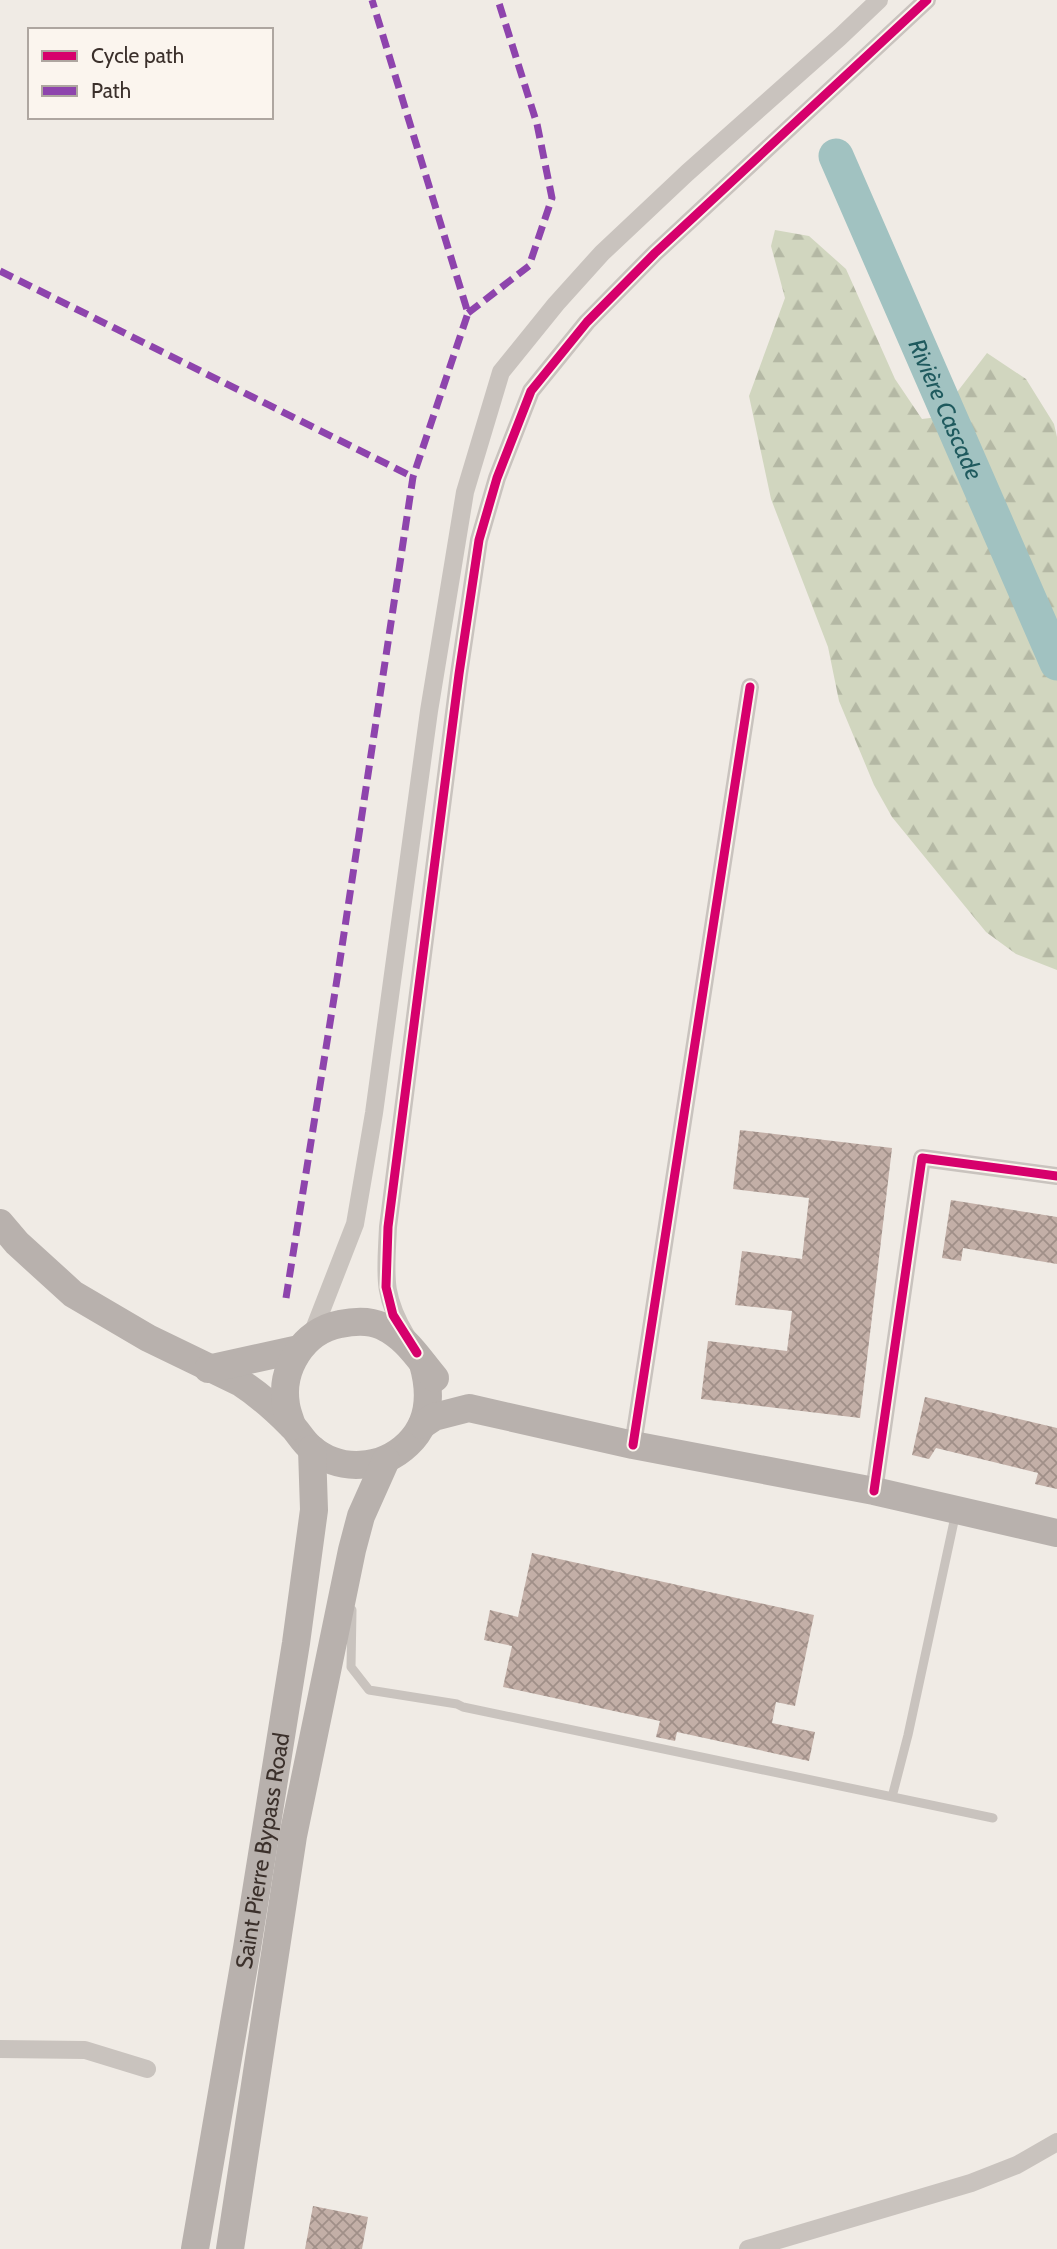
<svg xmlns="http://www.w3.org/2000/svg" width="1057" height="2249" viewBox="0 0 1057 2249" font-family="Cabin,sans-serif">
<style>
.forest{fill:url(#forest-firs)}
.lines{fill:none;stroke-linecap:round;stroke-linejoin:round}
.river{stroke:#a1c2c1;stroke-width:35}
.building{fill:url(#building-cross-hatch)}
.lane{stroke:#c9c3be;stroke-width:9}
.street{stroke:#c9c3be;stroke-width:18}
.primary{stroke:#b8b1ad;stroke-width:28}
.quiet{stroke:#8e44ad;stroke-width:7;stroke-dasharray:14 7;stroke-linecap:butt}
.cycleway-casing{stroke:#fbf5ee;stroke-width:13}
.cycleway{stroke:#d6006c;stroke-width:9}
.labels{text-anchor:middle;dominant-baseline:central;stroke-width:6;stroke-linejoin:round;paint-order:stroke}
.street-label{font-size:23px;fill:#3b302b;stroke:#fbf5ee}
.water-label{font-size:24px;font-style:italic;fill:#1f5a5e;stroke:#fbf5ee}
</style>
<defs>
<pattern id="forest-firs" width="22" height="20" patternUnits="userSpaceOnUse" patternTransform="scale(1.75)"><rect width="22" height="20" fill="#d1d6bf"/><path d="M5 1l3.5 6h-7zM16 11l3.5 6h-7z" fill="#b4b8a4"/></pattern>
<pattern id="building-cross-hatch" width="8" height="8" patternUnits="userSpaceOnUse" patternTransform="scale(1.75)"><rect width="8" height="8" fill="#c3afa7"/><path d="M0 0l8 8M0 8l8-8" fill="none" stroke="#a08f88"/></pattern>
</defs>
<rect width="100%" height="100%" fill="#f0ebe5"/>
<path class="forest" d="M775 230 809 236 846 269 895 379 922 419 938 417 987 353 1026 379 1054 424 1057 437V970L1016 954 986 932 892 817 874 785 839 701 828 647 771 499 749 396 785 298 771 246Z"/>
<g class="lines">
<path class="river" id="s1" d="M836 156 1057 663"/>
</g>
<path class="building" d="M740 1130 892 1148 860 1418 701 1399 708 1341 787 1351 792 1311 735 1305 742 1251 802 1259 809 1198 733 1189Z
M951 1200 1057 1217V1264L963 1248 961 1261 942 1258Z
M925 1397 1057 1428V1489L1035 1484 1038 1473 936 1448 929 1459 912 1455Z
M532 1553 814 1615 795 1706 776 1702 772 1723 815 1732 809 1761 677 1732 675 1741 656 1737 660 1721 503 1687 512 1646 484 1640 490 1610 518 1617Z
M313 2206 368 2217 362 2249H305Z"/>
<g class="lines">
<path class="lane" d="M352 1610 351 1667 369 1690 457 1704 463 1707 993 1818
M892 1797 908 1735 956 1512"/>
<path class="street" d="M311 1337 355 1224 374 1113 429 711 465 492 501 372 556 304 602 253 687 173 840 37 879 0
M407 1337C381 1294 386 1274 388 1227L459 674 479 540 497 478 531 391 587 322 655 253 927 0
M633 1445 750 687
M874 1491 922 1158 1057 1176
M0 2049 85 2050 147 2069
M748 2249 971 2183 1017 2165 1057 2142"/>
<g class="primary">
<path d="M0 1223 17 1243 73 1294 148 1338 241 1383C258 1394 275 1409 290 1424 298 1431 302 1441 311 1448 340 1473 382 1469 408 1444 431 1422 431 1392 423 1364"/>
<path d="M208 1369 299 1349"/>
<path d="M422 1425 434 1417 469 1408 633 1445 874 1491 1057 1533"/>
<path d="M292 1426C290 1419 287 1412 286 1405 280 1369 303 1331 340 1324 354 1321 369 1320 382 1326 407 1338 418 1358 435 1378"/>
<path id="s2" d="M195 2249 247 1948 296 1643 314 1510 312 1449"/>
<path d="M230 2249 293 1836 352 1550 361 1516 386 1460"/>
</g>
<path class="quiet" d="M0 271 413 477
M468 313 529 266 552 198 537 124 498 0
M286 1298 338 973 413 477 468 313 372 0"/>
<g class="cycleway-casing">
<path id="cycleway" d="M417 1353 393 1315 386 1287 388 1227 459 674 479 540 497 478 531 391 587 322 655 253 927 0
M633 1445 750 687
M874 1491 922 1158 1057 1176"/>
</g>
<use href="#cycleway" class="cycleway"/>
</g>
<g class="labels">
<g class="street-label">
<text stroke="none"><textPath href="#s2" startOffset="404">Saint Pierre Bypass Road</textPath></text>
</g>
<g class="water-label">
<text stroke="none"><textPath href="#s1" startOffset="276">Rivière Cascade</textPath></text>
</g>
</g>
<rect x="28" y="28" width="245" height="91" fill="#fbf5ee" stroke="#aea6a0" stroke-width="2"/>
<rect x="42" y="51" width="35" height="10" fill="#d6006c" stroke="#aea6a0" stroke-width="2"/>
<text x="91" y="63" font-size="21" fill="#3b302b">Cycle path</text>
<rect x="42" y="86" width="35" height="10" fill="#8e44ad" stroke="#aea6a0" stroke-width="2"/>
<text x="91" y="98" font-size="21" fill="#3b302b">Path</text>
</svg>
